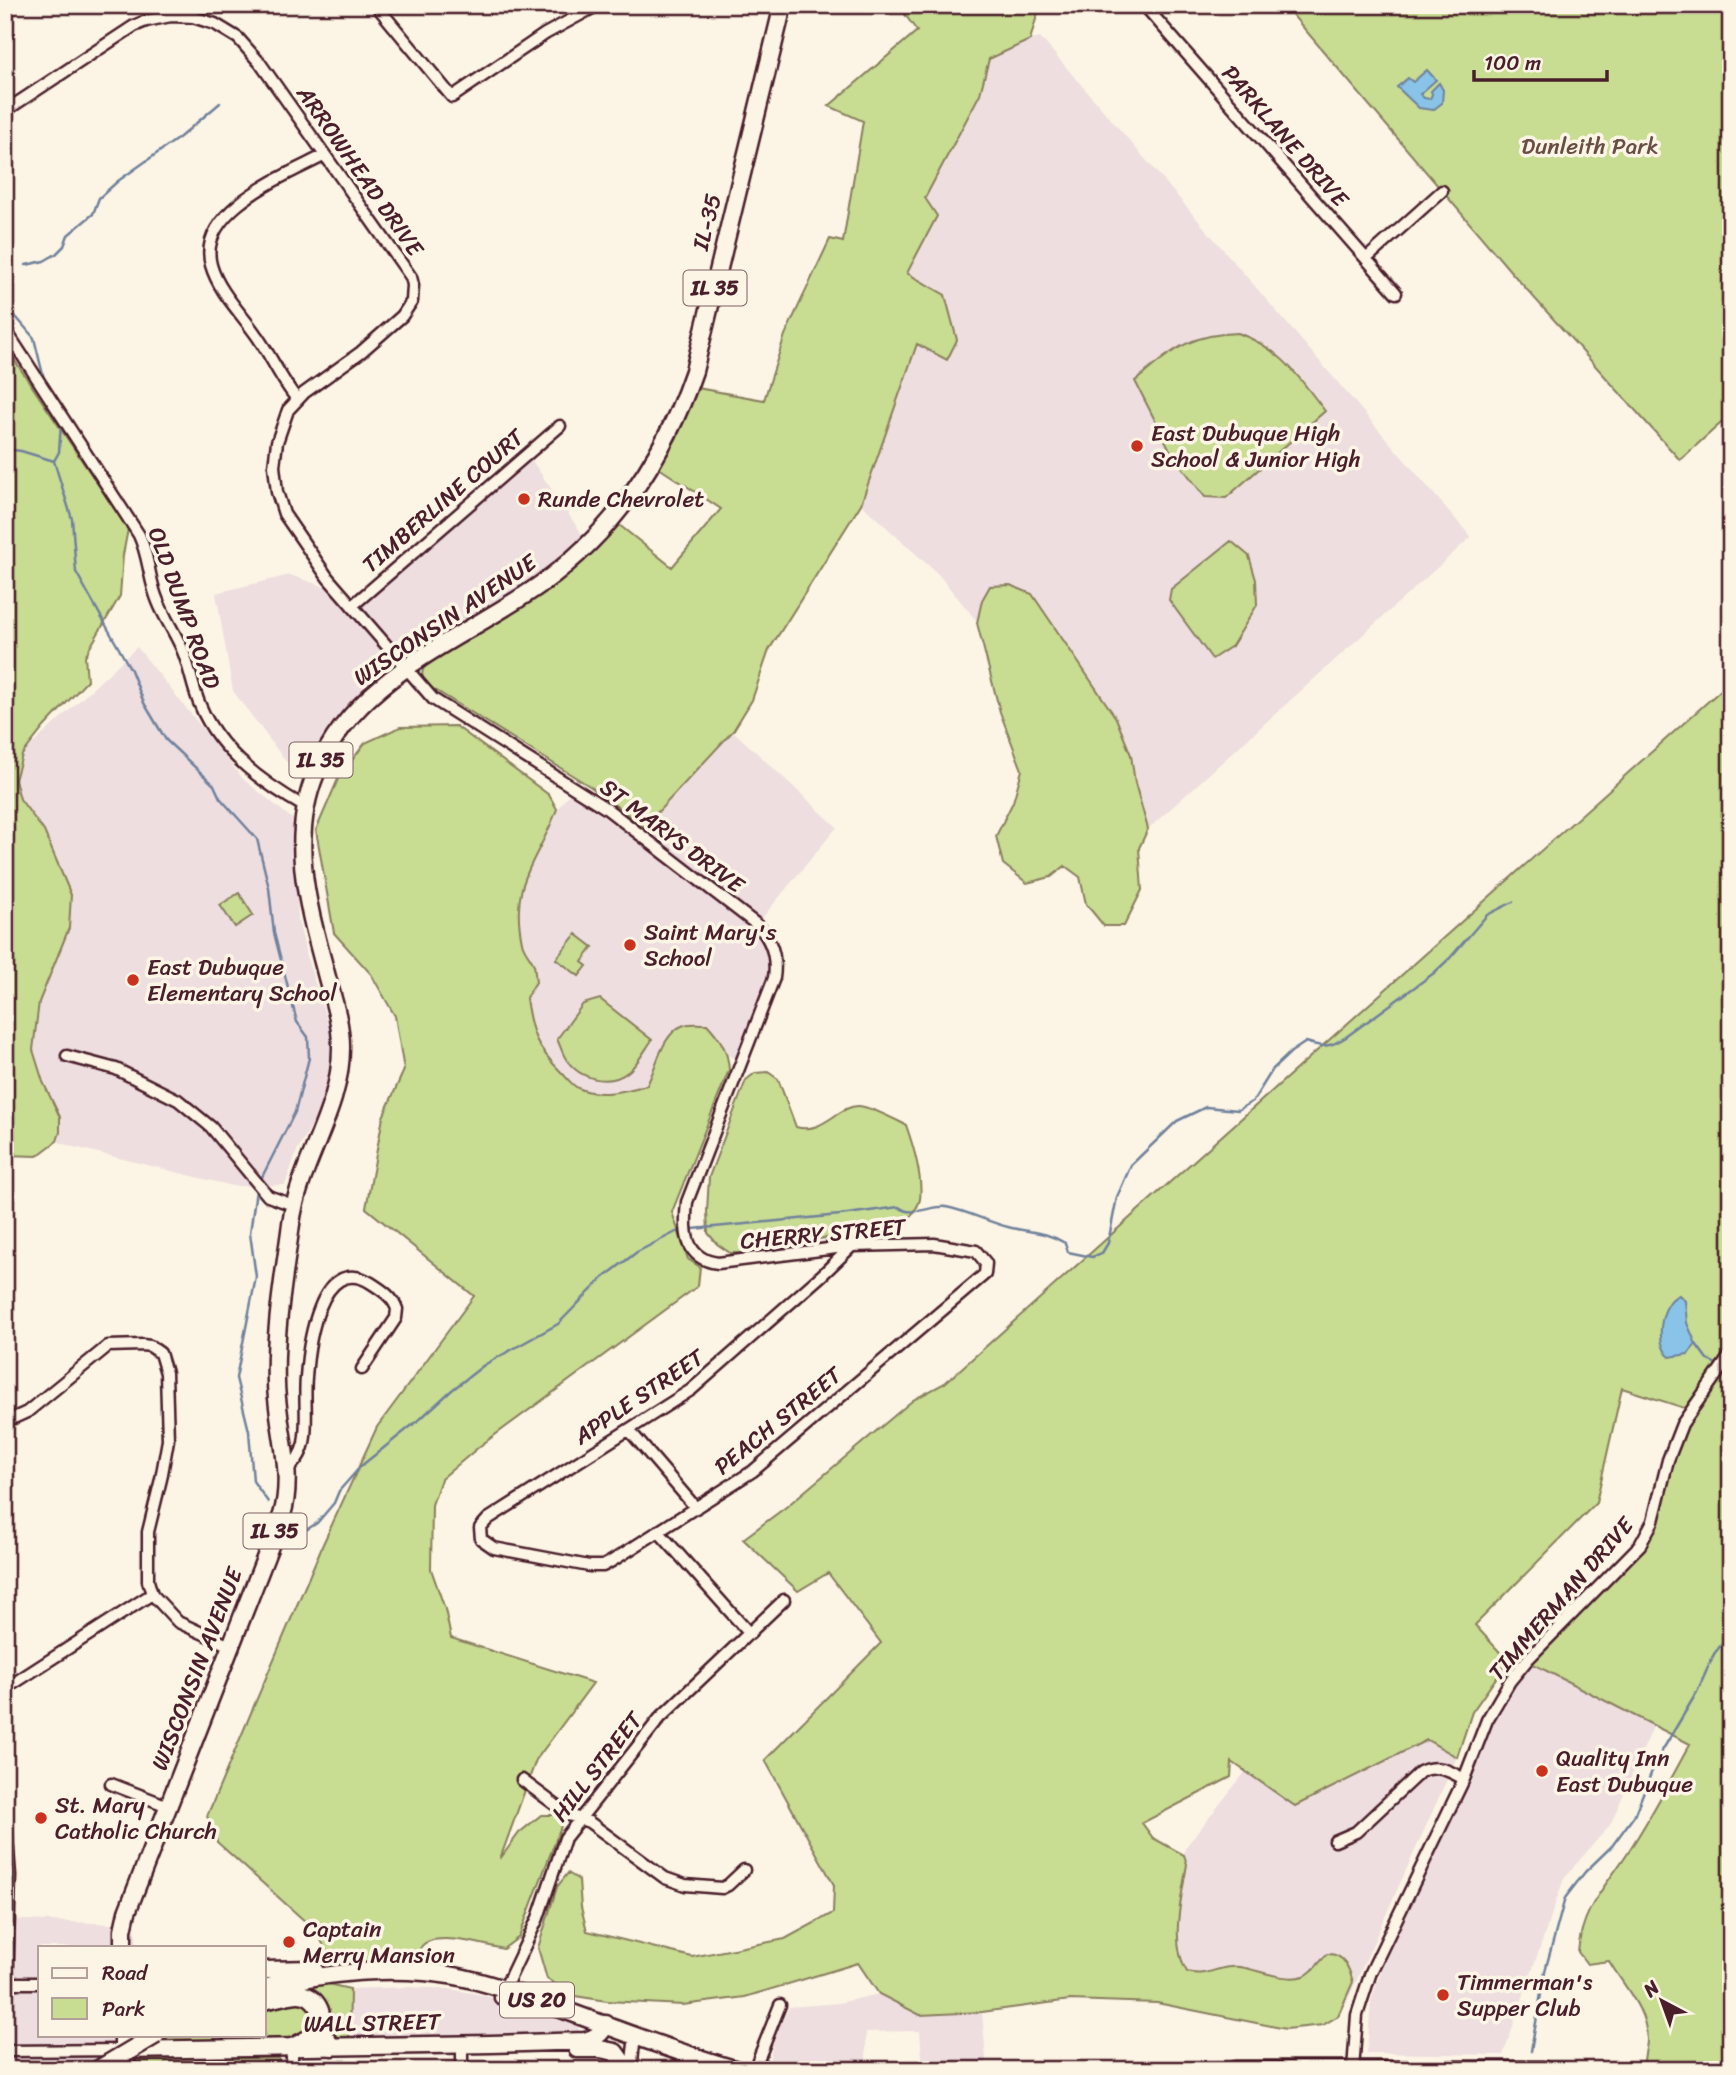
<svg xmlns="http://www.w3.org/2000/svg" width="1736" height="2075" viewBox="0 0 1736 2075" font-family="Sriracha,sans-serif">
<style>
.built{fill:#eededf}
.green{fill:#c8dc92;stroke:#897e5e;stroke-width:2}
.water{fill:#89c3e8;stroke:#70819c;stroke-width:2}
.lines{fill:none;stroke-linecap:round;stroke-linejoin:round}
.stream{stroke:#70819c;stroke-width:2.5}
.minor-casing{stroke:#4a1f2b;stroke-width:15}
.primary-casing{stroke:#4a1f2b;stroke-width:21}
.trunk-casing{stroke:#4a1f2b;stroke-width:21}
.minor{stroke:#fcf5e5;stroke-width:10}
.primary{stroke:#fcf5e5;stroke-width:16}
.trunk{stroke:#fcf5e5;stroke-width:16}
.trunk-bridge-casing{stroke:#4a1f2b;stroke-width:21;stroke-linecap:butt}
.trunk-bridge{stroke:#fcf5e5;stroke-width:16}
.poi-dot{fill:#c8321e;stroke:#fcf5e5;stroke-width:2.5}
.labels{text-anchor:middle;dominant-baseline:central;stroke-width:7;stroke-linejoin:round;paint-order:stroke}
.shield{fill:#fcf5e5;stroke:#7f5f63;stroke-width:2}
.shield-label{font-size:21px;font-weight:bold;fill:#4a1f2b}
.street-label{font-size:23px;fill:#4a1f2b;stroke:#fcf5e5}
.park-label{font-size:23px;fill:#6a4e45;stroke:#fcf5e5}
.poi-label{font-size:23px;fill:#4a1f2b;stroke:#fcf5e5;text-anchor:start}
</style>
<rect width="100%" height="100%" fill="#fcf5e5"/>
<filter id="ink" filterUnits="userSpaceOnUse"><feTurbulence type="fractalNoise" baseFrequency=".0143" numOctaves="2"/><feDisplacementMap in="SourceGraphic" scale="14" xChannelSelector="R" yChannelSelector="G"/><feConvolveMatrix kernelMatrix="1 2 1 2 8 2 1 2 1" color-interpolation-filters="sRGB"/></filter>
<g filter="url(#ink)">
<path class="built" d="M1040 37 1471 537 1148 829 938 574 861 504 917 344 945 295 907 273 937 217 925 198 980 94 989 59 1019 43Z
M524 449 584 537 535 577 368 685 349 703 323 739 303 784 233 691 216 593 290 575 354 597Z
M137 647 243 779 295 821 298 920 308 961 334 1044 324 1103 297 1151 285 1185 233 1186 74 1147 5 1124V770Z
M733 731 837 827 753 929 763 937 772 968 737 1060 692 1035 657 1101 594 1105 499 1009 489 897 570 793 634 838Z
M1529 1662 1654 1725 1610 1825 1564 1878 1503 2055 1367 2053 1371 2001 1382 1968 1486 1738 1504 1701Z
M1427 1740 1457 1757 1345 2006 1311 2015 1157 2003 1185 1848 1246 1771 1295 1806Z
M5 1919 135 1925 137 1947H40V2035H124L123 2044 85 2070H5Z
M407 1987 449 1989 483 1995 578 2026 579 2030 578 2033 543 2037 539 2051H349L350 1989Z
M918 1992 920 2015 982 2012 987 2070H923L920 2031 866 2032V2068L767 2069 775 2037 789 2007 839 2003 879 1994Z
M324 2052 325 2070H294V2053Z"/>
<path class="green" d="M898 5H1040L1030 40 989 59 980 94 925 198 937 216 907 273 945 295 957 340 947 360 917 344 861 504 769 650 752 700 733 731 644 827 591 787 432 688C424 681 418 674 426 665 498 621 560 588 618 524L672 567 721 509 659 468 676 439 697 388 764 400 785 335 830 239 843 242 863 121 829 106 917 31Z
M1284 5H1731V414L1680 460 1512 273Z
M1238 333C1283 350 1297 375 1325 411L1226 498 1205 497 1172 454 1135 381C1172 351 1188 334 1238 333Z
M5 346 128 529 123 555 120 596 85 656 87 681 44 727 22 755 15 780 20 799 44 831 71 895 69 928 39 1002 33 1050 43 1082 60 1117V1132L57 1141 37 1156 5 1155Z
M1231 541 1249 556 1256 580 1257 605 1232 646 1212 659 1169 600 1171 589Z
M1010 585 1032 594 1116 718 1131 755 1135 783 1148 829 1139 848 1142 890 1124 926H1104L1086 904 1080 877 1065 866 1051 877 1027 883 1003 864 996 836 1013 802 1022 770 1000 712 977 623 982 600 990 586Z
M1731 681V2070L1649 2067 1644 2062C1644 2055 1647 2047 1647 2040 1647 2009 1624 1987 1609 1961L1587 1964 1578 1952C1582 1907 1605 1888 1628 1852 1651 1818 1670 1780 1690 1744L1529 1662 1640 1550 1650 1537 1660 1518 1672 1462 1694 1411 1622 1388 1596 1503 1475 1625 1508 1661 1472 1712 1457 1757 1427 1740 1295 1806 1232 1762 1231 1777 1142 1823 1153 1838 1184 1855 1187 1864C1182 1896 1169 1943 1187 1972 1208 1978 1219 1964 1240 1967 1259 1970 1285 1982 1304 1976 1312 1974 1321 1960 1327 1954 1344 1953 1349 1968 1353 1982L1338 2016 1323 2025 1286 2029 1157 2003 1070 2000 982 2012 920 2015 879 1994 858 1963 745 1997 683 2005 607 2001 575 1996 547 1979 538 1948 557 1887 568 1873 579 1880 581 1907 587 1931 692 1957 785 1939 833 1913 834 1885 765 1760 881 1643 828 1573 798 1591 743 1539 786 1507 913 1400 945 1383Z
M456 726 549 795 557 809C538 862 509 880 522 942 523 950 531 957 534 965 535 970 535 976 536 982L526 998C531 1034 536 1047 562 1073 567 1078 572 1085 578 1088 599 1098 626 1091 647 1085 657 1066 662 1033 684 1025 690 1023 700 1024 707 1024 720 1038 728 1050 729 1070L672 1212 688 1259 700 1267 698 1286 480 1446 441 1479 432 1505 431 1569 445 1609 451 1638 593 1683 536 1760 500 1859 519 1833 541 1815H555L561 1826 519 1937 503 1949C485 1945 433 1930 421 1947 417 1952 415 1962 412 1968L333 1964 317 1932 217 1842 207 1816 323 1544 377 1427 474 1296 366 1208 383 1117 404 1070 395 1016 371 974 334 933 316 830 338 779 365 743 400 727Z
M239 893 253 915 235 927 220 905Z
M576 934 593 947 582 962 587 966 579 976 556 959Z
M600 999 652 1040C645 1050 638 1063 629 1071 610 1087 580 1080 566 1059 562 1053 560 1045 557 1039L583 1004Z
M768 1072 778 1079 796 1127C823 1135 838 1105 859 1106 871 1107 894 1119 906 1125 913 1145 923 1177 920 1199 919 1206 913 1213 909 1219L861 1235 784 1242 747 1253H730L717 1244 708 1233 707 1211 709 1177 746 1080 755 1073Z
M288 1975 350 1989 349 2046 124 2047 125 2035H264V1977Z
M279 2058V2070H136V2059Z"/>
<path class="water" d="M1427 70 1436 80 1420 94 1424 98 1430 99 1432 94 1431 91 1439 83 1443 90 1442 103 1433 110 1419 108 1397 87 1408 78 1413 82Z
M1679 1295 1685 1301 1687 1323 1696 1344 1688 1354 1670 1357C1654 1345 1660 1302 1679 1295Z"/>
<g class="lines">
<path class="stream" d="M26 265 44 261 56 254 64 246 68 235 93 214 99 198 118 181 180 137 220 103
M5 282 6 281
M5 304 34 338 45 383
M61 424 59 452 54 461 72 519 76 572 131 670 144 703 166 740 214 785 220 798 257 839 269 888 274 933 297 1022 308 1037 309 1058 295 1112 261 1179
M5 449 21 451 54 461
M256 1190 250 1233 256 1277 236 1378 249 1431 253 1481 268 1502
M693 1229 840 1215 899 1207C912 1218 931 1205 946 1207 967 1211 988 1222 1008 1227 1031 1233 1043 1230 1065 1243L1068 1252 1092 1257 1102 1253 1108 1243 1117 1197 1131 1165 1177 1121 1206 1107 1238 1110 1253 1101 1273 1069 1291 1052 1306 1042C1323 1048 1331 1047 1346 1037L1434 973 1450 958 1487 915 1513 902
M1696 1344 1707 1359 1718 1365
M1724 1368 1731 1372
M291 1534 303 1532 317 1523 334 1503 339 1491 361 1466 420 1419 452 1390 484 1365 558 1324 603 1278 637 1252 678 1231
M1531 2051 1545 1971 1565 1898 1585 1872 1612 1846 1634 1816 1656 1761 1697 1692 1714 1654 1731 1632"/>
<g class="minor-casing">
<path id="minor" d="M376 5 452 97 545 34 598 5
M1144 5 1396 293
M5 111 134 26 146 21 171 16 193 17 215 24 238 38 260 63 411 277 413 285 412 301 402 316 361 352 304 393 288 410 277 442 274 466 277 492 284 514 328 578 433 699 607 809 756 924C772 939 777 957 774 978L687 1202C684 1230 684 1259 718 1263L852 1246 934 1244 976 1251 986 1263 985 1274 753 1471 612 1561 603 1566H589L494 1548 481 1539 480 1528 488 1519 691 1390 822 1275 852 1246
M1366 259 1442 191
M5 329 139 535C147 552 148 568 153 586 158 609 173 628 182 649 190 667 192 687 200 705 218 750 264 784 305 807
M297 399C280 379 270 353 254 332 239 311 218 290 211 265 196 210 287 175 325 155
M352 606 560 426
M67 1056 116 1069 178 1100 211 1127 268 1196 293 1205
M5 1422 27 1412 108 1346 142 1345 150 1346 160 1353 166 1373 168 1440 161 1479 148 1532V1581L152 1594 178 1622 230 1646
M629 1430 696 1508
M287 1470C296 1461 301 1456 304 1443 308 1423 304 1399 306 1378 308 1346 320 1252 371 1283 382 1290 393 1297 397 1309L396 1318 362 1369
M658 1531 750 1634
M5 1689 152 1594
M522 1780 569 1815 589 1822 665 1878 685 1885 722 1888 728 1885 744 1870
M111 1784 168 1806
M5 1812 10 1875 7 1983
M1335 1841 1356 1832 1420 1772C1437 1764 1448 1770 1464 1779
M5 1983H40
M500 1998 538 1918 565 1838 660 1718 784 1600
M292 2047V2070
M5 2051 123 2050 129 2057V2070
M462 2070V2045
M631 2070 635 2035
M754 2070 780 2005
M1353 2070 1357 2015 1371 1972 1464 1779 1487 1720 1510 1681 1528 1659 1640 1545 1653 1521 1668 1460 1682 1424 1731 1354"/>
</g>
<g class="primary-casing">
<path id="primary" d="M123 1947V1930L127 1912 282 1515C295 1472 277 1428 276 1383 274 1331 284 1276 291 1224 299 1162 342 1110 341 1046 341 1024 334 1002 328 981 310 912 287 843 316 773 355 675 461 641 541 584 615 531 665 456 694 371L783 5
M123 2035V2050L491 2044 585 2041C595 2038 602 2034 606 2024
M577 2049H600L615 2052 628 2070"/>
</g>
<g class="trunk-casing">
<path id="trunk" d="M264 1970 314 1969
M264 1988C323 1972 395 1965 455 1976 486 1982 516 1993 547 2004 610 2026 673 2052 738 2070
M264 2001C274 1999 286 1995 297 1994 314 1993 327 2013 319 2029 314 2037 300 2043 292 2047
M319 2028 332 2047
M1235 2070H1543"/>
</g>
<use href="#minor" class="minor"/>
<use href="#primary" class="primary"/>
<use href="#trunk" class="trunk"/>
<g class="trunk-bridge-casing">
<path id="trunk-bridge" d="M97 2070 156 2035"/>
</g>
<use href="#trunk-bridge" class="trunk-bridge"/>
</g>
</g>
<g class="poi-dot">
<circle cx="1137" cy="446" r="7"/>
<circle cx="524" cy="499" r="7"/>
<circle cx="630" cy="945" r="7"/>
<circle cx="133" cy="980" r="7"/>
<circle cx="1542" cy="1771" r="7"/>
<circle cx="41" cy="1818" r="7"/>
<circle cx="289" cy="1942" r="7"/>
<circle cx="1443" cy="1995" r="7"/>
</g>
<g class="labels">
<g class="shield">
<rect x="683.5" y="270.5" width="63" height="35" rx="5"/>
<rect x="289.5" y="742.5" width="63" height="35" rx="5"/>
<rect x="243.5" y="1513.5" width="63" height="35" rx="5"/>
<rect x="500" y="1982.5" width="74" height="35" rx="5"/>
</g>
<g class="shield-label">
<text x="715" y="288">IL 35</text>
<text x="321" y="760">IL 35</text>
<text x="275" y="1531">IL 35</text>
<text x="537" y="2000">US 20</text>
</g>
<g class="street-label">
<text transform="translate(1285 136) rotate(49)">PARKLANE DRIVE</text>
<text transform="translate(360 171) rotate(55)">ARROWHEAD DRIVE</text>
<text transform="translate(707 222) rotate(-76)">IL-35</text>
<text transform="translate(443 501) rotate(-41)">TIMBERLINE COURT</text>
<text transform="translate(184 608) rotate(70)">OLD DUMP ROAD</text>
<text transform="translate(445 620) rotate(-34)">WISCONSIN AVENUE</text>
<text transform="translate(672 836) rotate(37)">ST MARYS DRIVE</text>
<text transform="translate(823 1234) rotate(-5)">CHERRY STREET</text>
<text transform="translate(639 1397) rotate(-34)">APPLE STREET</text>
<text transform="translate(778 1421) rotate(-39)">PEACH STREET</text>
<text transform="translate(1561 1599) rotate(-49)">TIMMERMAN DRIVE</text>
<text transform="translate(197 1669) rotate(-69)">WISCONSIN AVENUE</text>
<text transform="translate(597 1767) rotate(-52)">HILL STREET</text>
<text transform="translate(372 2023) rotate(-1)">WALL STREET</text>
</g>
<g class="park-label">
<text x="1590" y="146">Dunleith Park</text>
</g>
<g class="poi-label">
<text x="1151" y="433">East Dubuque High<tspan x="1151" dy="26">School &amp; Junior High</tspan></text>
<text x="538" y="499">Runde Chevrolet</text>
<text x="644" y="932">Saint Mary's<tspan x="644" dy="26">School</tspan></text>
<text x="147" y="967">East Dubuque<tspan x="147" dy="26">Elementary School</tspan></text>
<text x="1556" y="1758">Quality Inn<tspan x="1556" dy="26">East Dubuque</tspan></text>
<text x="55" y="1805">St. Mary<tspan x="55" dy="26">Catholic Church</tspan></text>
<text x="303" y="1929">Captain<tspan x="303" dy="26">Merry Mansion</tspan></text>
<text x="1457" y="1982">Timmerman's<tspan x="1457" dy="26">Supper Club</tspan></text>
</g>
</g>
<rect width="1736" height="2075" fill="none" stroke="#fcf5e5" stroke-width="28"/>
<rect x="14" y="14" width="1708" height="2047" fill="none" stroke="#4a1f2b" stroke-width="2.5" filter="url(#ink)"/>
<rect x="38" y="1946" width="228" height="91" fill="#fcf5e5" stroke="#b59f9b" stroke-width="2"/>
<rect x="52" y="1968" width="35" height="10" fill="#fcf5e5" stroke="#b59f9b" stroke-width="2"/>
<text x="102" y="1980" font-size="21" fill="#4a1f2b">Road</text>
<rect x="52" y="1998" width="35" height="21" fill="#c8dc92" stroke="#b59f9b" stroke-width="2"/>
<text x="102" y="2016" font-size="21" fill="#4a1f2b">Park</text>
<g transform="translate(1662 2001) rotate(319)" stroke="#fcf5e5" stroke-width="5" paint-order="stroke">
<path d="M0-5L12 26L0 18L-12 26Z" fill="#4a1f2b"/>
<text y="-10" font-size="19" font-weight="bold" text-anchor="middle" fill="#4a1f2b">N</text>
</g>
<path d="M1474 70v10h133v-10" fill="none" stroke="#4a1f2b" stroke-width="3.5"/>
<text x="1484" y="70" font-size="21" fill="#4a1f2b" stroke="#fcf5e5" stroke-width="5" paint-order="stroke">100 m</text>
</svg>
